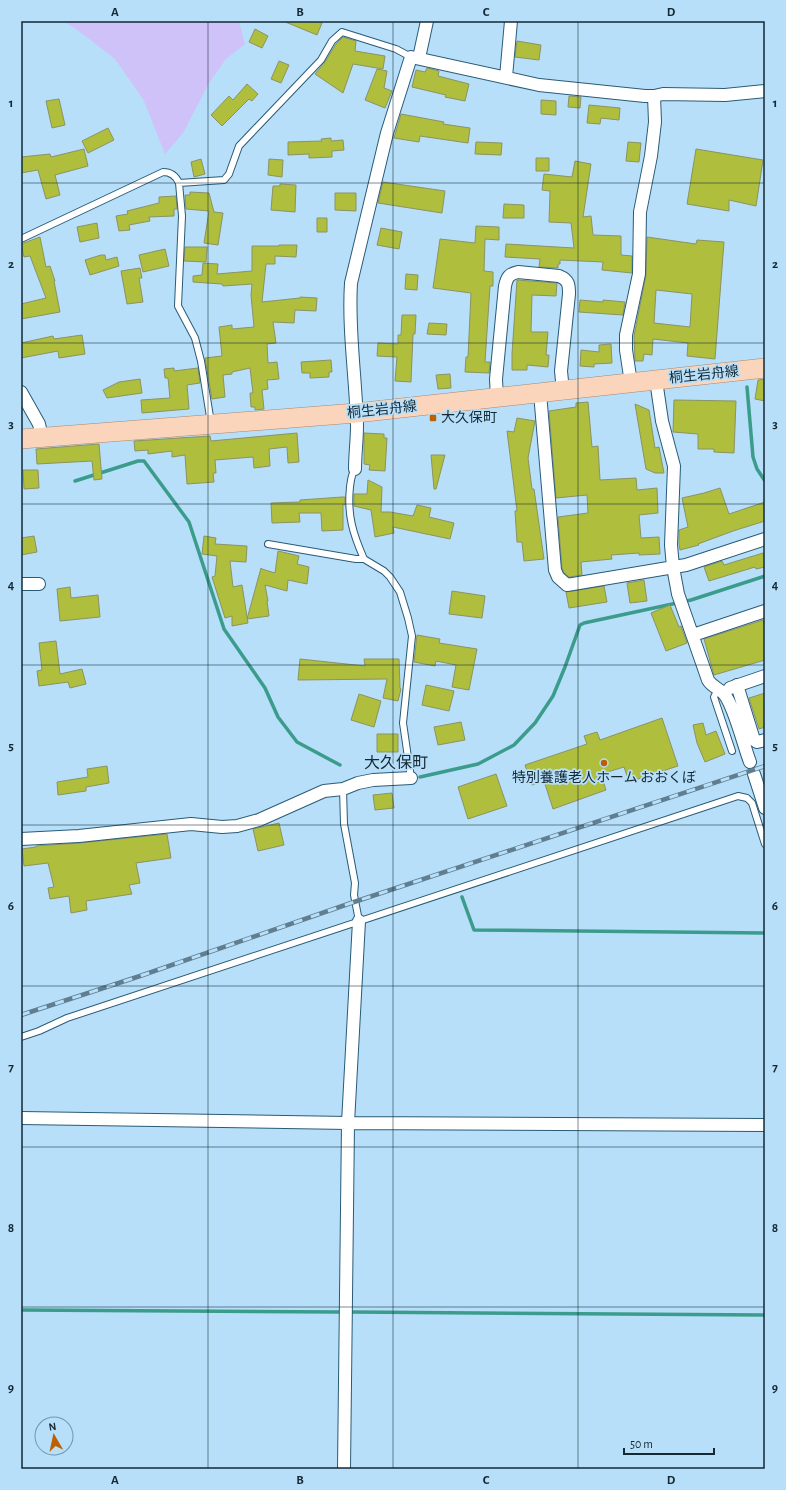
<svg xmlns="http://www.w3.org/2000/svg" width="786" height="1490" viewBox="0 0 786 1490" font-family="'Alegreya Sans','Noto Sans JP',sans-serif">
<style>
.green{fill:#cfc2f9}
.lines{fill:none;stroke-linecap:round;stroke-linejoin:round}
.stream{stroke:#3c9c8c;stroke-width:3.5}
.building{fill:#afbe3d;stroke:#8b9362;fill-rule:evenodd}
.service-casing{stroke:#2a5b76;stroke-width:8}
.minor-casing{stroke:#2a5b76;stroke-width:14}
.primary-casing{stroke:#a8876e;stroke-width:20}
.service{stroke:#fff;stroke-width:6}
.minor{stroke:#fff;stroke-width:12}
.primary{stroke:#fbd5bb;stroke-width:19}
.rail-casing{stroke:#607e90;stroke-width:4.5}
.rail{stroke:#b7dff9;stroke-width:3;stroke-dasharray:9;stroke-linecap:butt}
.grid{fill:none;stroke:#142934;stroke-width:1;stroke-opacity:0.55}
.poi-dot{fill:#bb6102;stroke:#b7dff9;stroke-width:1.5}
.labels{text-anchor:middle;dominant-baseline:central;stroke-width:3.5;stroke-linejoin:round;paint-order:stroke}
.street-label{font-size:14px;fill:#142934;stroke:#b7dff9}
.poi-label{font-size:14px;fill:#142934;stroke:#b7dff9;text-anchor:start}
.quarter-label{font-size:16px;fill:#142934;stroke:#b7dff9}
.neatline{fill:none;stroke:#142934;stroke-width:1.5}
.grid-label{font-size:13px;text-anchor:middle;font-weight:bold;fill:#142934}
</style>
<rect width="100%" height="100%" fill="#b7dff9"/>
<path class="green" d="M63 21H239L245 44 226 59 209 83 183 133 165 154 143 99 115 59 76 29Z"/>
<g class="lines">
<path class="stream" d="M747 387 753 457 757 469 765 481
M75 481 138 461H144L189 522 224 629 265 688 278 717 297 742 340 765
M420 777 478 764 514 745 535 723 553 696 565 667 580 625 584 623 691 600 765 576
M462 897 474 930 765 933
M21 1310 339 1312
M353 1312 765 1315"/>
</g>
<path class="building" d="M283 21H316L322 23 317 35Z
M255 29 268 36 262 48 249 42Z
M343 37 356 41 355 51 385 56 383 69 353 64 343 93 315 74 325 62 336 44Z
M517 41 541 45 539 60 515 57Z
M279 61 289 65 281 83 271 79Z
M427 68 439 71 438 76 442 77 469 84 465 101 445 97 446 95 412 87 416 70 425 72Z
M377 69 387 71 384 88 392 91 385 108 365 100Z
M247 84 258 94 252 101 249 99 222 126 211 115 229 96 233 100Z
M569 96 581 97 580 108 568 107Z
M59 99 65 125 52 128 46 101Z
M541 100 556 101V115L541 114Z
M589 105 620 108 619 120 601 118 600 124 587 123Z
M401 114 444 122 443 124 470 128 468 143 420 136 419 142 394 138Z
M108 128 114 140 88 153 82 141Z
M331 138V141L343 140 344 150 332 151V157L309 158V154L288 155V142L322 141 321 139Z
M476 142 502 143 501 155 475 154Z
M628 142 641 143 639 162 626 161Z
M84 149 88 166 55 175 60 195 46 199 38 170 21 173V157L50 154 51 157Z
M696 149 763 160 756 206 729 200V211L687 204Z
M536 158H549V171H536Z
M201 159 205 174 194 177 191 162Z
M269 159 283 160 282 177 268 175Z
M575 161 591 164 583 217 591 216 593 235 621 236V255L632 256V273L602 270 603 262 560 260V264H558V268L539 267 540 259 505 257 506 244 574 248 571 223 549 222 550 191 542 190 544 174 572 177Z
M383 182 445 191 442 213 378 203Z
M280 184 296 185 295 212 271 210 273 186H280Z
M190 192 209 193 214 212 223 213 218 245 204 243 209 211 186 209 185 195H190Z
M335 193H356V211L335 210Z
M176 196 177 209H174V216L149 217 150 221 129 225 130 230 119 231 116 216 128 214 127 211 159 203V197Z
M504 204 524 205V218H503Z
M317 218H327V232H317Z
M97 223 99 238 80 242 77 227Z
M476 226 499 227V240L485 239 484 271 493 272V286H490L485 362H490L489 373 465 372 466 357H468L471 293 433 288 440 239 475 243Z
M381 228 402 232 399 249 377 245Z
M40 237 46 267 50 266 55 281H54L60 312 21 319V304L46 298 30 256 24 257 21 244Z
M647 237 696 244 697 240 724 242 715 359 687 356 688 343 653 339 652 355 644 354 643 361H635L634 336 646 275ZM656 290 692 294 690 327 654 323Z
M279 245H297L296 257 275 256V264H266L262 302 300 298V297L317 298 316 311 295 310 294 323 273 322 276 343 267 344 268 363 277 362 279 379 267 380 268 389 262 390 264 409 255 410V407H251L250 393H253L250 368 232 372V374L223 375 225 397 212 399 205 358 222 356 219 327 232 325V329L254 327 251 295 252 284 223 286 222 284 193 282V276L202 275 203 263 218 264 217 274 252 271V246H279Z
M185 247H207L206 262 184 261Z
M165 249 169 266 143 272 139 255Z
M101 255H105L106 260 117 257 119 266 90 275 85 260Z
M140 268 142 278H139L143 302 127 304 121 271Z
M406 274 418 275 417 290 405 289Z
M517 280 557 283 556 296 532 295 531 332H548L546 355H549L548 367 527 365V370H512V354Z
M580 300 603 302V300L625 302 623 315 579 312Z
M402 315H416L415 334H413L411 382 395 381 397 357 377 356 378 343 398 344V335H401Z
M429 323 447 324 446 335 427 334Z
M82 335 85 354 59 358 58 351 21 358V343L53 336 54 339Z
M611 344 612 363 594 364V367L580 366 581 350 599 352V345Z
M331 360 332 372H329V377L310 378V373H302L301 362Z
M174 368V371L198 368 200 383 187 385 189 409 142 413 141 400 170 398 168 378H165L164 369Z
M450 374 451 388 438 389 436 375Z
M140 379 142 393 107 398 103 390 119 382Z
M765 379V401L755 399 758 380Z
M674 400 736 401 734 453 714 452V449H698V434L673 432Z
M588 402 592 447 598 446 600 480 636 478 637 490 657 488 658 513 639 515 641 538 659 537 660 554 639 555V553L611 555 612 559 581 562 582 575 569 577 564 573 562 568 558 517 588 513 587 495 556 498 549 411 576 407V403Z
M635 404 649 410 655 448 659 447 664 473H655L646 469Z
M517 418 535 421 528 458 532 489H534L544 559 524 561 522 542H517L515 511H517L507 431 514 432Z
M297 433 299 462 288 463 287 447 269 449 270 466 254 468 253 457 215 460 216 473H213L214 482 187 484 185 455 172 457V451L148 454V450L135 451 134 441 210 436 211 441Z
M364 433 384 434V438H387L385 471 369 470 370 465 364 464Z
M99 444 102 479 94 480 92 461 37 464 36 449Z
M431 455H445L436 489H434Z
M23 470H38L39 488 24 489Z
M368 480 382 487 381 512H390L413 516 417 505 431 508 429 517 454 523 450 539 393 527 394 533 375 537 371 510 354 506V494H367Z
M720 488 729 514 765 502V521L733 531 698 544 699 545 680 550 679 544V530L688 527 682 498 704 493Z
M342 497H345V505L343 504V530L322 531 321 513H299L300 522 272 523 271 503 300 502V500Z
M34 536 37 552 21 555V538Z
M204 536 216 538 215 544 247 546 246 562 230 561 233 587 242 585 248 623 232 626V616L225 618 212 577 215 576 217 556 202 554Z
M278 551 299 556 297 564 309 567 307 584 288 580 287 591 265 585 268 601H267L269 616 247 619 261 568 262 569 275 573Z
M763 553 765 560V567L756 569 755 567 709 581 704 567 722 561 724 565Z
M644 580 647 601 630 603 627 583Z
M604 586 607 602 569 608 566 592Z
M70 587 71 598 98 595 100 617 60 621 57 589Z
M452 591 485 596 482 618 449 614Z
M670 605 679 627 681 626 687 643 666 651 651 613Z
M763 620 765 627V660L714 675 704 639Z
M417 635 440 639 439 643 477 649 469 690 452 687 456 665 436 661 435 666 414 662Z
M56 641 60 674 82 669 86 684 70 688 68 682 39 686 37 671 42 670 39 643Z
M300 659 365 666 364 659H399L400 688 401 689 398 701 383 698 387 679 298 680Z
M426 685 454 691 449 711 422 705Z
M765 693V727L759 729 749 698Z
M359 694 381 701 374 727 351 720Z
M662 718 678 766 629 782 624 767 601 774 606 790 553 809 544 781 532 785 525 765 587 744 584 736 597 732 600 740Z
M461 722 465 740 438 745 434 727Z
M703 723 706 735 716 731 725 754 705 762 697 743 693 725Z
M377 734H398V752H377Z
M107 766 109 783 86 787V791L58 795 57 782 88 777 87 769Z
M496 774 507 806 468 819 458 787Z
M392 793 394 808 375 810 373 795Z
M279 823 284 845 258 851 253 829Z
M167 834 171 858 136 863 140 883 129 885 132 894 86 901 87 910 71 913 69 896 50 899 48 888 54 887 48 863 24 866 22 849 36 847V846L80 843Z"/>
<g class="lines">
<g class="service-casing">
<path id="service" d="M179 183 224 180 229 174 239 146 321 60 332 41 342 32 396 49 411 57
M21 239 163 172C171 172 176 176 179 183L182 216 178 306 195 338 201 361 211 423
M355 469C351 475 351 480 350 487 347 515 353 534 364 559
M268 544 356 559H364L384 571 390 577 400 592 408 618 412 636 403 723 411 778
M718 689 714 697 732 751
M343 789 344 824 355 883 354 895 359 921
M21 1037 39 1031 67 1018 738 796 747 798 752 803 765 844"/>
</g>
<g class="minor-casing">
<path id="minor" d="M419 58 427 21
M506 77 511 21
M656 380 662 421 674 466 671 545 673 567 678 594 708 680C712 687 719 688 724 694 734 705 744 747 750 762
M631 383 626 350V335L639 274 640 212 651 156 655 122 654 96
M21 392 39 424 42 437
M540 393 555 570 558 577 567 585 686 565 765 539
M497 398 496 379 505 286C507 277 509 274 518 272L559 276C569 280 569 285 569 294L561 371 563 391
M355 469C355 455 357 440 357 426 356 378 348 331 351 283L387 133 411 57 539 85 645 96H654L663 94 725 95 765 91
M21 584H39
M693 635 765 611
M737 685 754 740 757 742 765 740
M730 688 765 676
M754 774 765 808
M21 839 79 836 191 824 222 827 237 826 259 820 324 791 343 789 358 783 373 780 411 778
M21 1118 348 1123 765 1125
M344 1469 348 1123 359 921"/>
</g>
<g class="primary-casing">
<path id="primary" d="M21 439 356 413 765 368"/>
</g>
<use href="#service" class="service"/>
<use href="#minor" class="minor"/>
<use href="#primary" class="primary"/>
<g class="rail-casing">
<path id="rail" d="M21 1015 140 976 351 903 765 766"/>
</g>
<use href="#rail" class="rail"/>
</g>
<path class="grid" d="M208 21V1469M393 21V1469M578 21V1469M21 183H765M21 343H765M21 504H765M21 665H765M21 825H765M21 986H765M21 1147H765M21 1307H765"/>
<g class="poi-dot">
<rect x="429" y="414" width="8" height="8" rx="2"/>
<circle cx="604" cy="763" r="4"/>
</g>
<g class="labels">
<g class="street-label">
<text transform="translate(704 375) rotate(-6)">桐生岩舟線</text>
<text transform="translate(382 410) rotate(-6)">桐生岩舟線</text>
</g>
<g class="poi-label">
<text x="441" y="418">大久保町</text>
<text x="604" y="778" text-anchor="middle">特別養護老人ホーム おおくぼ</text>
</g>
<g class="quarter-label">
<text x="396" y="763">大久保町</text>
</g>
</g>
<rect width="786" height="1490" fill="none" stroke="#b7dff9" stroke-width="44"/>
<g transform="translate(54 1436) rotate(351)"><circle r="19" fill="#b7dff9" stroke="#7696aa"/>
<path d="M0-3L7 15L0 10L-7 15Z" fill="#bb6102"/>
<text y="-6" font-size="11" font-weight="bold" text-anchor="middle" fill="#142934">N</text>
</g>
<path d="M624 1448v6h90v-6" fill="none" stroke="#142934" stroke-width="2"/>
<text x="630" y="1448" font-size="12" fill="#142934" stroke="#b7dff9" stroke-width="3" paint-order="stroke">50 m</text>
<rect x="22" y="22" width="742" height="1446" class="neatline"/>
<g class="grid-label">
<text x="115" y="16">A</text>
<text x="300" y="16">B</text>
<text x="486" y="16">C</text>
<text x="671" y="16">D</text>
<text x="11" y="107">1</text>
<text x="775" y="107">1</text>
<text x="11" y="268">2</text>
<text x="775" y="268">2</text>
<text x="11" y="428">3</text>
<text x="775" y="428">3</text>
<text x="11" y="589">4</text>
<text x="775" y="589">4</text>
<text x="11" y="750">5</text>
<text x="775" y="750">5</text>
<text x="11" y="910">6</text>
<text x="775" y="910">6</text>
<text x="11" y="1071">7</text>
<text x="775" y="1071">7</text>
<text x="11" y="1232">8</text>
<text x="775" y="1232">8</text>
<text x="11" y="1392">9</text>
<text x="775" y="1392">9</text>
<text x="115" y="1484">A</text>
<text x="300" y="1484">B</text>
<text x="486" y="1484">C</text>
<text x="671" y="1484">D</text>
</g>
</svg>
